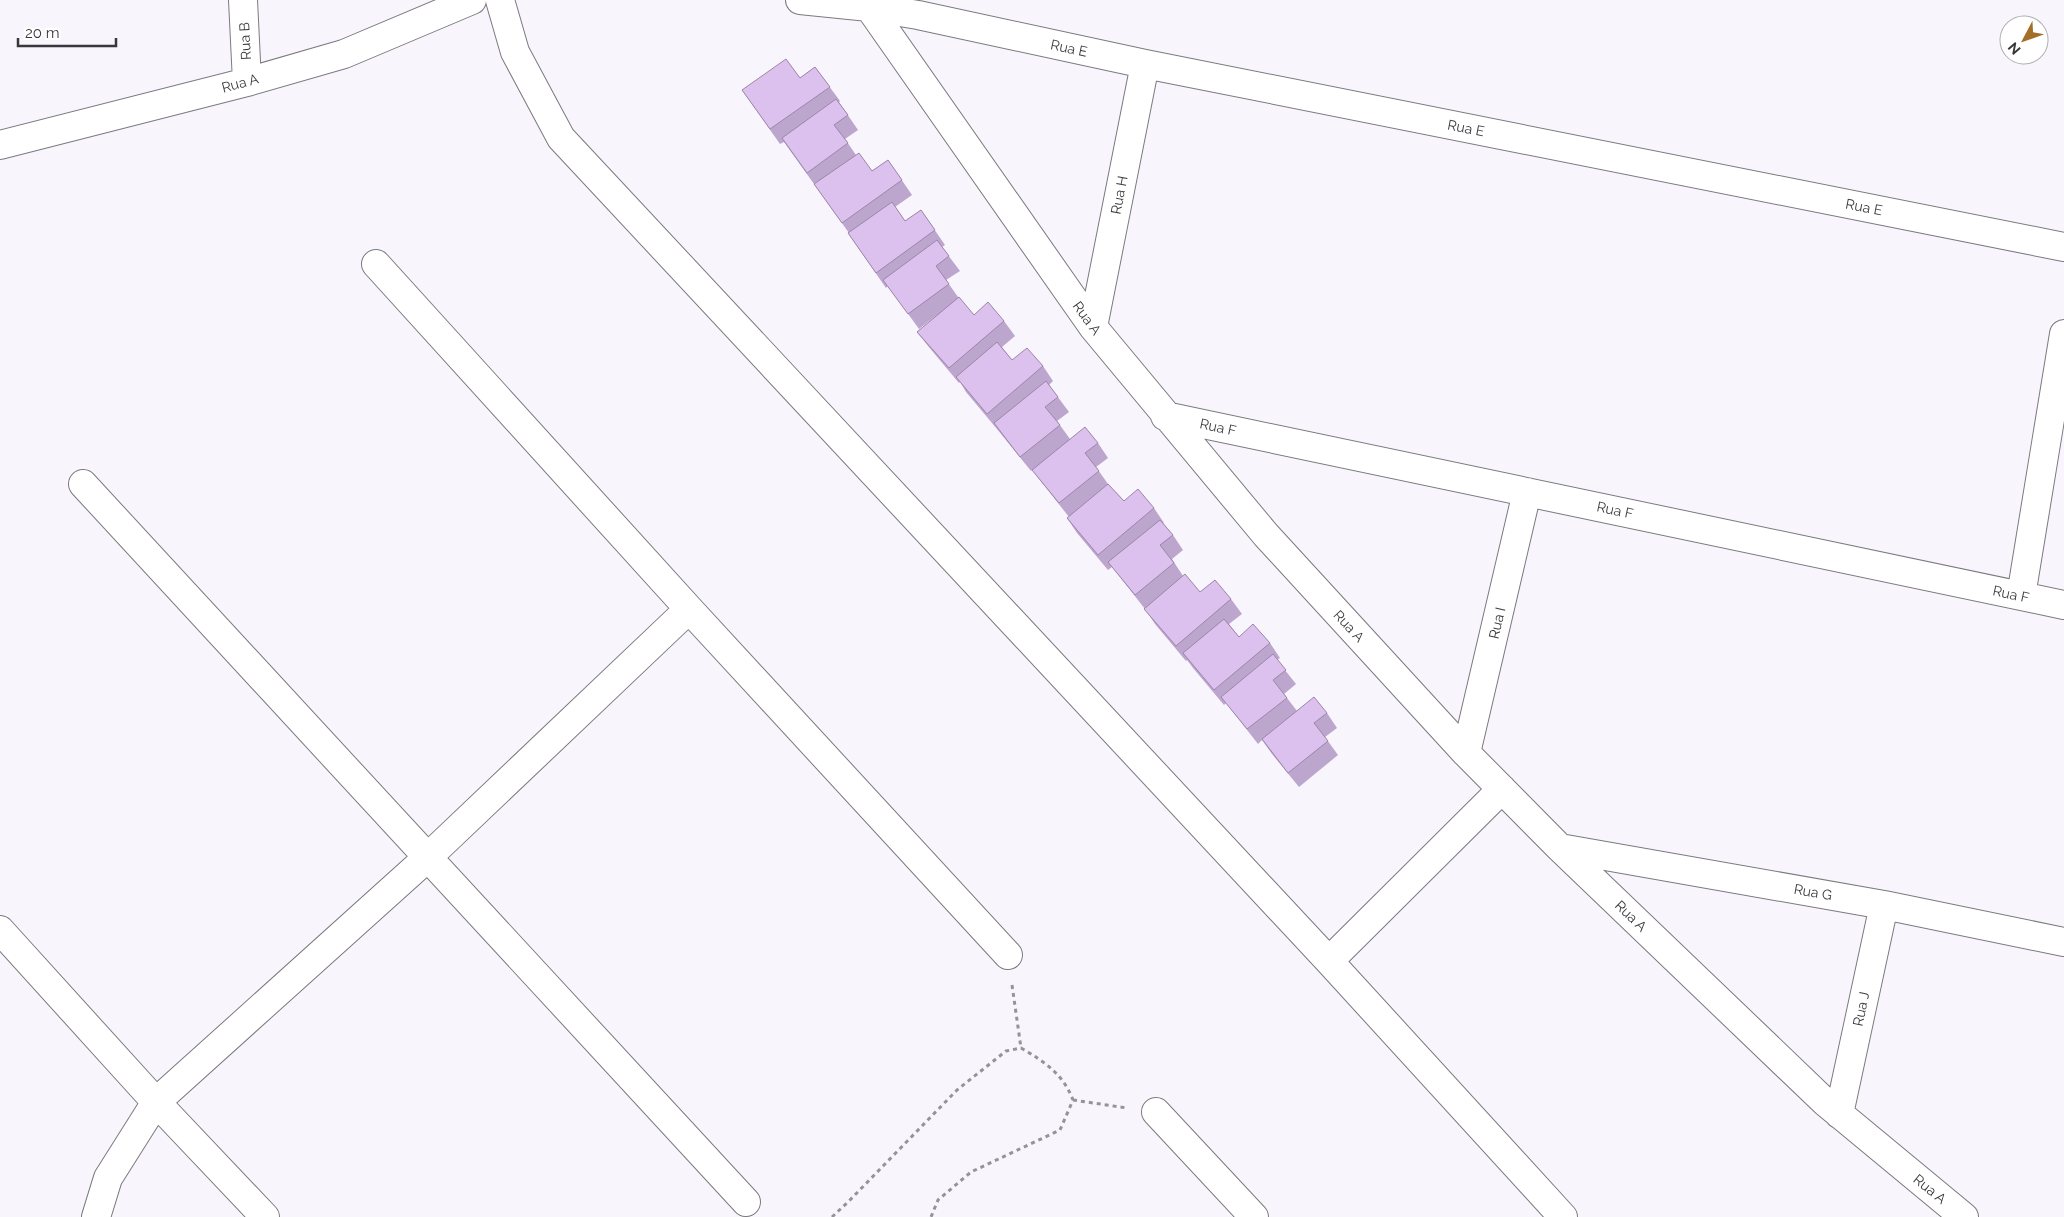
<svg xmlns="http://www.w3.org/2000/svg" width="2064" height="1217" viewBox="0 0 2064 1217" font-family="Raleway,sans-serif">
<style>
.lines{fill:none;stroke-linecap:round;stroke-linejoin:round}
.minor-casing{stroke:#7c797f;stroke-width:30}
.path{stroke:#969398;stroke-width:3;stroke-dasharray:4 4;stroke-linecap:butt}
.minor{stroke:#fff;stroke-width:28}
.wall{fill:#bda6ce}
.building{fill:#dcc1ef;stroke:#9a87a7}
.labels{text-anchor:middle;dominant-baseline:central;stroke-width:5;stroke-linejoin:round;paint-order:stroke}
.street-label{font-size:14px;fill:#38373a;stroke:#fff}
</style>
<rect width="100%" height="100%" fill="#f9f5fc"/>
<g class="lines">
<g class="minor-casing">
<path id="minor" d="M243 0 247 82
M500 0 515 52 561 138 1329 961 1563 1217
M800 0 869 7 918 15 1145 64 2064 247
M869 7 1093 327 1266 535 1466 753 1560 848 1825 1102 1964 1217
M0 145 247 82 344 54 472 0
M376 264 689 609 1008 955
M1093 327 1145 64
M1165 416 2064 605
M83 484 746 1202
M2021 596 2064 334
M1466 753 1527 492
M1560 848 1884 905 2064 942
M0 930 156 1102 265 1217
M1329 961 1502 789
M1156 1112 1254 1217
M1839 1114 1884 905
M96 1217 108 1178 156 1102 427 858 689 609"/>
</g>
<path class="path" d="M1012 985 1021 1048
M1073 1100 1127 1108
M832 1217 849 1201 957 1090 1006 1051 1021 1048C1045 1062 1063 1074 1073 1100L1060 1130 971 1172 938 1200 931 1217"/>
<use href="#minor" class="minor"/>
</g>
<path class="wall" d="M815 67 840 101 839 102 858 130 845 139 856 155 872 171 888 160 912 195 895 207 905 221 921 210 945 245 942 247 960 271 946 280 958 297 974 315 1004 321 1015 336 1002 347 1012 360 1043 366 1053 381 1049 385 1069 412 1057 421 1070 439 1098 443 1108 458 1096 467 1108 484 1124 501 1154 508 1164 523H1163L1173 535 1183 550 1172 559 1183 576 1200 592 1231 599 1242 614 1229 624 1239 637 1270 643 1280 658 1277 660 1296 684 1284 694 1297 711 1327 713 1337 728 1325 737 1338 755 1299 787 1272 754 1262 740 1258 744 1226 703 1224 705 1193 668 1187 660 1186 661 1155 624 1145 609 1112 567 1108 570 1077 533 1067 518 1069 517 1043 484 1032 470 1031 471 997 429 966 392 960 382 959 383 928 346 917 332 938 314 919 329 888 286 886 288 848 233H849L784 142 780 144 742 90 800 78Z"/>
<path class="building" d="M786 59 800 78 815 67 830 87 770 129 742 90Z
M836 99 848 115 834 125 848 143 807 173 782 138Z
M859 153 872 171 888 160 902 180 842 223 814 184Z
M892 202 905 221 921 210 935 230 876 273 848 233Z
M937 240 949 256 936 266 949 284 908 314 883 280Z
M959 297 974 315 988 302 1004 321 949 368 917 332Z
M997 342 1012 360 1027 348 1043 366 987 414 956 377Z
M1046 381 1058 397 1045 407 1060 425 1020 457 994 423Z
M1085 427 1098 443 1085 453 1099 471 1059 503 1032 470Z
M1108 484 1124 501 1138 489 1154 508 1098 555 1067 518Z
M1160 520 1173 535 1160 545 1174 563 1135 595 1108 562Z
M1185 574 1200 592 1215 580 1231 599 1176 646 1144 609Z
M1224 619 1239 637 1253 624 1270 643 1214 690 1183 653Z
M1273 654 1286 670 1273 680 1287 698 1247 729 1221 697Z
M1314 697 1327 713 1314 723 1328 741 1288 773 1262 739Z"/>
<g class="labels">
<g class="street-label">
<text transform="translate(245 41) rotate(-93)">Rua B</text>
<text transform="translate(1069 48) rotate(12)">Rua E</text>
<text transform="translate(240 83) rotate(-15)">Rua A</text>
<text transform="translate(1466 128) rotate(11)">Rua E</text>
<text transform="translate(1119 195) rotate(-79)">Rua H</text>
<text transform="translate(1864 207) rotate(11)">Rua E</text>
<text transform="translate(1087 318) rotate(54)">Rua A</text>
<text transform="translate(1218 427) rotate(12)">Rua F</text>
<text transform="translate(1615 510) rotate(12)">Rua F</text>
<text transform="translate(2011 594) rotate(12)">Rua F</text>
<text transform="translate(1497 623) rotate(-77)">Rua I</text>
<text transform="translate(1349 626) rotate(47)">Rua A</text>
<text transform="translate(1813 892) rotate(10)">Rua G</text>
<text transform="translate(1631 916) rotate(44)">Rua A</text>
<text transform="translate(1861 1009) rotate(-78)">Rua J</text>
<text transform="translate(1930 1189) rotate(39)">Rua A</text>
</g>
</g>
<g transform="translate(2024 40) rotate(229)"><circle r="24" fill="#ffffff" stroke="#afafb0"/>
<path d="M0-4L9 19L0 12L-9 19Z" fill="#a36e27"/>
<text y="-8" font-size="14" font-weight="bold" text-anchor="middle" fill="#38373a">N</text>
</g>
<path d="M18 38v8h98v-8" fill="none" stroke="#38373a" stroke-width="2.5"/>
<text x="25" y="38" font-size="15" fill="#38373a" stroke="#ffffff" stroke-width="4" paint-order="stroke">20 m</text>
</svg>
